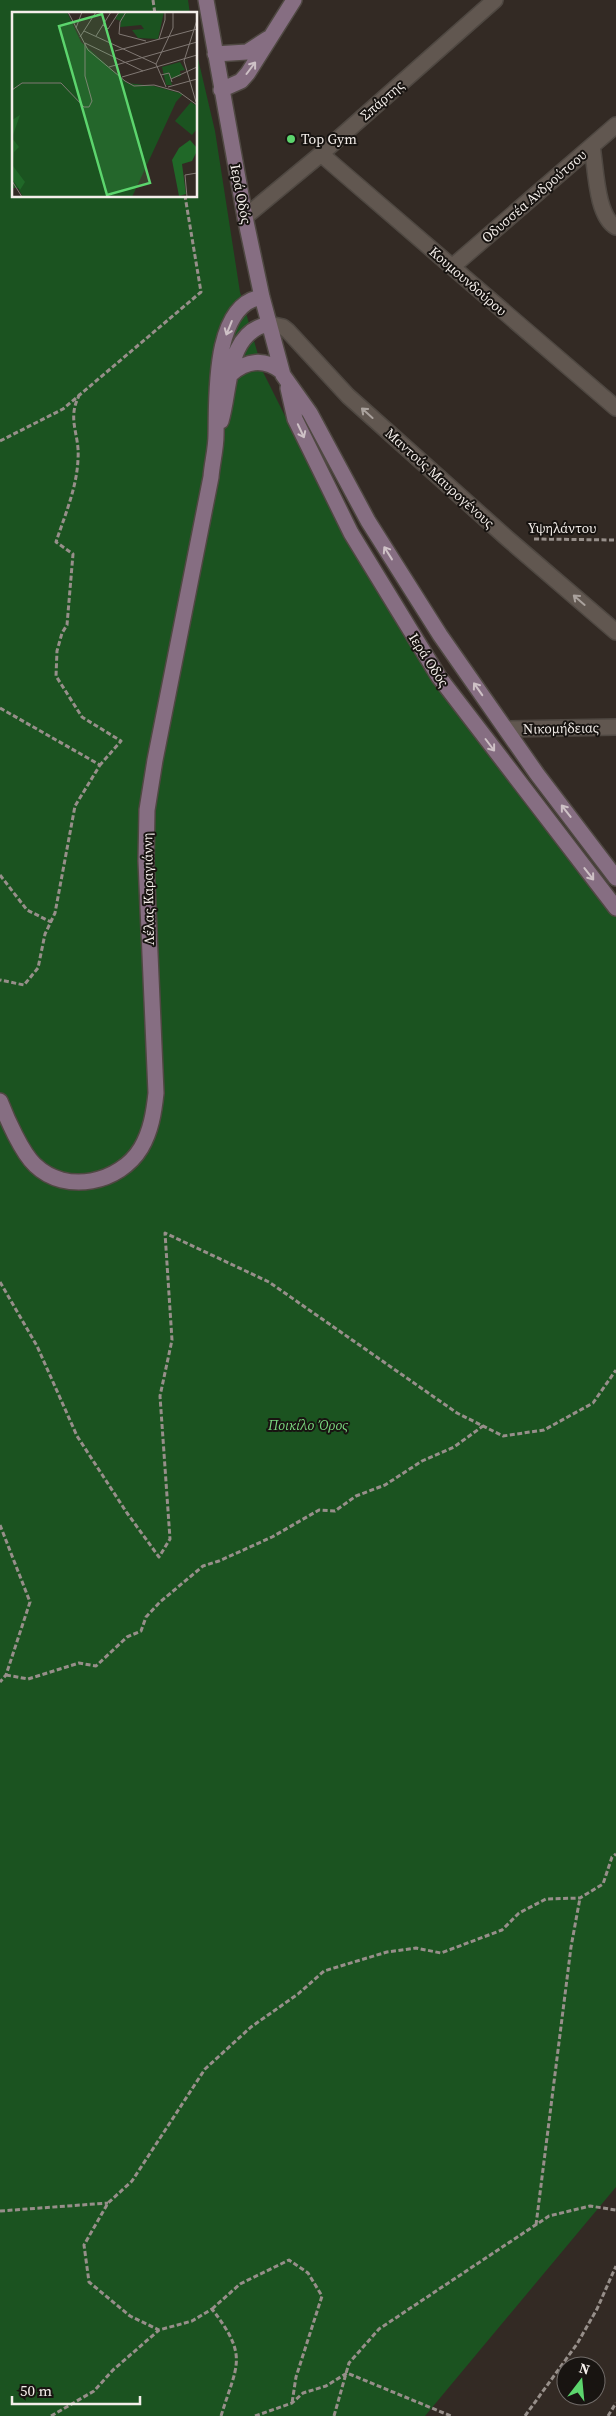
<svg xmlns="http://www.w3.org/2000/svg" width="616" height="2416" viewBox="0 0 616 2416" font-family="'Source Serif 4',serif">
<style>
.green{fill:#1b5320}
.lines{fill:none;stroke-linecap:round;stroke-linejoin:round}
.street-casing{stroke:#4f4842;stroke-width:18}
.secondary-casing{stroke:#4f4842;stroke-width:18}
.path{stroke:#978f8a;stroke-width:3;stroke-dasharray:5 2.5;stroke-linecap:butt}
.street{stroke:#615750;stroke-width:15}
.secondary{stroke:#866e82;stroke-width:15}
.oneway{stroke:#cec1c6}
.oneway2{stroke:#aaa29d}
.poi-dot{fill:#5cd56d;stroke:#181411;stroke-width:2}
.labels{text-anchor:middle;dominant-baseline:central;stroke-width:4;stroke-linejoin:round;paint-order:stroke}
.street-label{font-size:14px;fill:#f4eeea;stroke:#181411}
.poi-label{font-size:14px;fill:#f4eeea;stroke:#181411;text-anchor:start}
.park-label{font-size:14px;font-style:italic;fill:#7ad77f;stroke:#181411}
.inset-road{fill:none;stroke:#807873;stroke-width:1}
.view{fill:#5cd56d;fill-opacity:0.15;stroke:#5cd56d;stroke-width:2.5}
.inset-edge{fill:none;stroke:#f4eeea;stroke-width:2.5}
</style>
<rect width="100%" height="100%" fill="#332a24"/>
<path class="green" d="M0 0H188L190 14H14V196H196V50L215 131 240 292 263 372 326 498 517 790 616 917V2187L425 2416H0Z"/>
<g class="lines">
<g class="street-casing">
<path id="street" d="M592 146C596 168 596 216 616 227
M321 154 616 408
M245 217 321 154 495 0
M452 267 616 125
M269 324 283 327 288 331 348 396 508 539 616 632
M506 729 616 727"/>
</g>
<g class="secondary-casing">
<path id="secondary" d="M206 0 245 217 262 297 283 375 310 413 368 521 440 635 537 774 616 878
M215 54 247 52 267 39
M221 90 241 81 248 73 294 0
M231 374C247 360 264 358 281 371
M288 388 295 419 351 533 439 677 616 908
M221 421C231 388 226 332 269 324
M0 1101C7 1119 22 1153 35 1165 66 1195 120 1183 141 1148 151 1131 154 1112 156 1093L146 861 147 810 155 760 211 477C212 463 216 449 216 435 217 399 212 304 262 297"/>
</g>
<path class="path" d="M153 0 155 14
M80 394C66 419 80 434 78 459 77 487 65 515 56 542L73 554 67 625 62 633 57 651 56 676 82 717 121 741 100 765
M0 441 63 409 201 292 185 196
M534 539 616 540
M0 708 100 765 75 806 55 913 45 934 38 968 24 985 0 980
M0 875 27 910 51 922
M0 1282 37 1346 77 1436 127 1513 159 1557 170 1539 160 1396 172 1340 165 1233 269 1282 457 1413 503 1436 544 1430 593 1403 616 1370
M0 1525 30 1602 6 1675 0 1682
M6 1675 28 1679 79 1663 96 1666 127 1637 141 1631 146 1617 160 1602 203 1566 219 1561 272 1537 319 1510 335 1511 356 1496 385 1485 422 1461 454 1447 483 1426
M0 2211 108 2203
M536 2225 571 1947 580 1898
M212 2309 240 2284 289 2260 308 2273 322 2296 296 2377 292 2403
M51 2416 94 2391 113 2370 159 2330
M221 2416C237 2364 249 2357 212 2309L192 2321 159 2330 130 2316 89 2282 84 2245 108 2203 132 2181 205 2069 251 2027 298 1994 324 1971 387 1952 416 1948 441 1953 502 1930 519 1913 546 1899 580 1898 603 1884 612 1857 616 1854
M255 2416 292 2403 303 2393 326 2386 347 2373 451 2416
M334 2416 349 2363 379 2329 549 2216 590 2206 616 2210
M525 2416 577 2344 597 2309 616 2266
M608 2416 616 2403"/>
<use href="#street" class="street"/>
<use href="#secondary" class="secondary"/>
</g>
<defs><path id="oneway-shaft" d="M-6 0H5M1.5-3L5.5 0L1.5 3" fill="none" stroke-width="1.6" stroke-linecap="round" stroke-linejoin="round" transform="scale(1.25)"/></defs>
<g class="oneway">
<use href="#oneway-shaft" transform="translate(251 68) rotate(-53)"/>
<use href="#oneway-shaft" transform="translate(229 328) rotate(112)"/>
<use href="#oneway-shaft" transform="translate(301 431) rotate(65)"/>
<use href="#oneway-shaft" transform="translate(388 553) rotate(-122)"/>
<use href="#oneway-shaft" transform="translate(478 689) rotate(-125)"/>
<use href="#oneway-shaft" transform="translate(490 745) rotate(53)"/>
<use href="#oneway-shaft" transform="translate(566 811) rotate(-128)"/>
<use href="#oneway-shaft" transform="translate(589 874) rotate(52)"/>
</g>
<g class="oneway2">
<use href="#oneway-shaft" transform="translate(367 413) rotate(-138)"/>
<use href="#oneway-shaft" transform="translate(579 600) rotate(-139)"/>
</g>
<circle class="poi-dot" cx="291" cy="139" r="5"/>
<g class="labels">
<g class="street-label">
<text transform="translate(382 100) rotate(-41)">Σπάρτης</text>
<text transform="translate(241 194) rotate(79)">Ιερά Οδός</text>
<text transform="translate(534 196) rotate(-41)">Οδυσσέα Ανδρούτσου</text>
<text transform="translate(468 281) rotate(41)">Κουμουνδούρου</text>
<text transform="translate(440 478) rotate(42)">Μαντούς Μαυρογένους</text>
<text x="562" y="528">Υψηλάντου</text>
<text transform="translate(429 660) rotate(57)">Ιερά Οδός</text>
<text transform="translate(561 728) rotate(-1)">Νικομήδειας</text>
<text transform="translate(148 889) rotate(-91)">Λέλας Καραγιάννη</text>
</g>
<g class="poi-label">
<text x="301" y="139">Top Gym</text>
</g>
<g class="park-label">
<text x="308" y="1425">Ποικίλο Όρος</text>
</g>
</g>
<g transform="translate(12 12)">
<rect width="185" height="185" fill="#332a24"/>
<path d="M0 0H55L69 30 115 71 142 74 171 82 164 90 120 185H11L6 176H0ZM107 0H152L146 27 126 26 120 18 132 17 129 13 108 15 109 9 103 7ZM168 50 173 58 168 59 169 64 158 67 160 73H154L150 55ZM179 90 185 94V117L180 123 163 109Z" fill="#1b5320"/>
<path d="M8 103 0 126 7 135 2 140 1 154 13 170 8 178 0 167V108ZM178 128 185 136 184 141 180 149 170 152 174 182 167 184 160 148 167 136Z" fill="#206828"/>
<path class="inset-road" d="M56 0 76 38 113 69 122 74 142 73 167 80 185 93M114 0 108 10 107 22 134 29M91 13 96 17 107 0M64 16 70 0M72 19 144 52M84 24 99 0M68 25 84 0M147 27 153 8V0M103 39 185 17M97 55 185 30M149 63 157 61 160 70M110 65 185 43M159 67 185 55M154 75 144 52 161 16V0M156 75 185 67M0 78 10 71H49L72 95H77L80 89 73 64V31L131 59M184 90 172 49 185 8M0 169 10 185M175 185 173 163 185 161"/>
<path class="view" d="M90 2 138 171 95 183 47 14Z"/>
<rect width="185" height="185" class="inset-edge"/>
</g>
<g transform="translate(581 2381) rotate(16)"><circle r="24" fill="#181411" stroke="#706b68"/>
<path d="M0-4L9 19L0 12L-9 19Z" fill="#5cd56d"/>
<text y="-8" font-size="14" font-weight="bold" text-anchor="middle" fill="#f4eeea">N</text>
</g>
<path d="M12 2396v8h128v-8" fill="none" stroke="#f4eeea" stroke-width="2.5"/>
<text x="20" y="2396" font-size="15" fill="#f4eeea" stroke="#181411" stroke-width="4" paint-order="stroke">50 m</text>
</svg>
